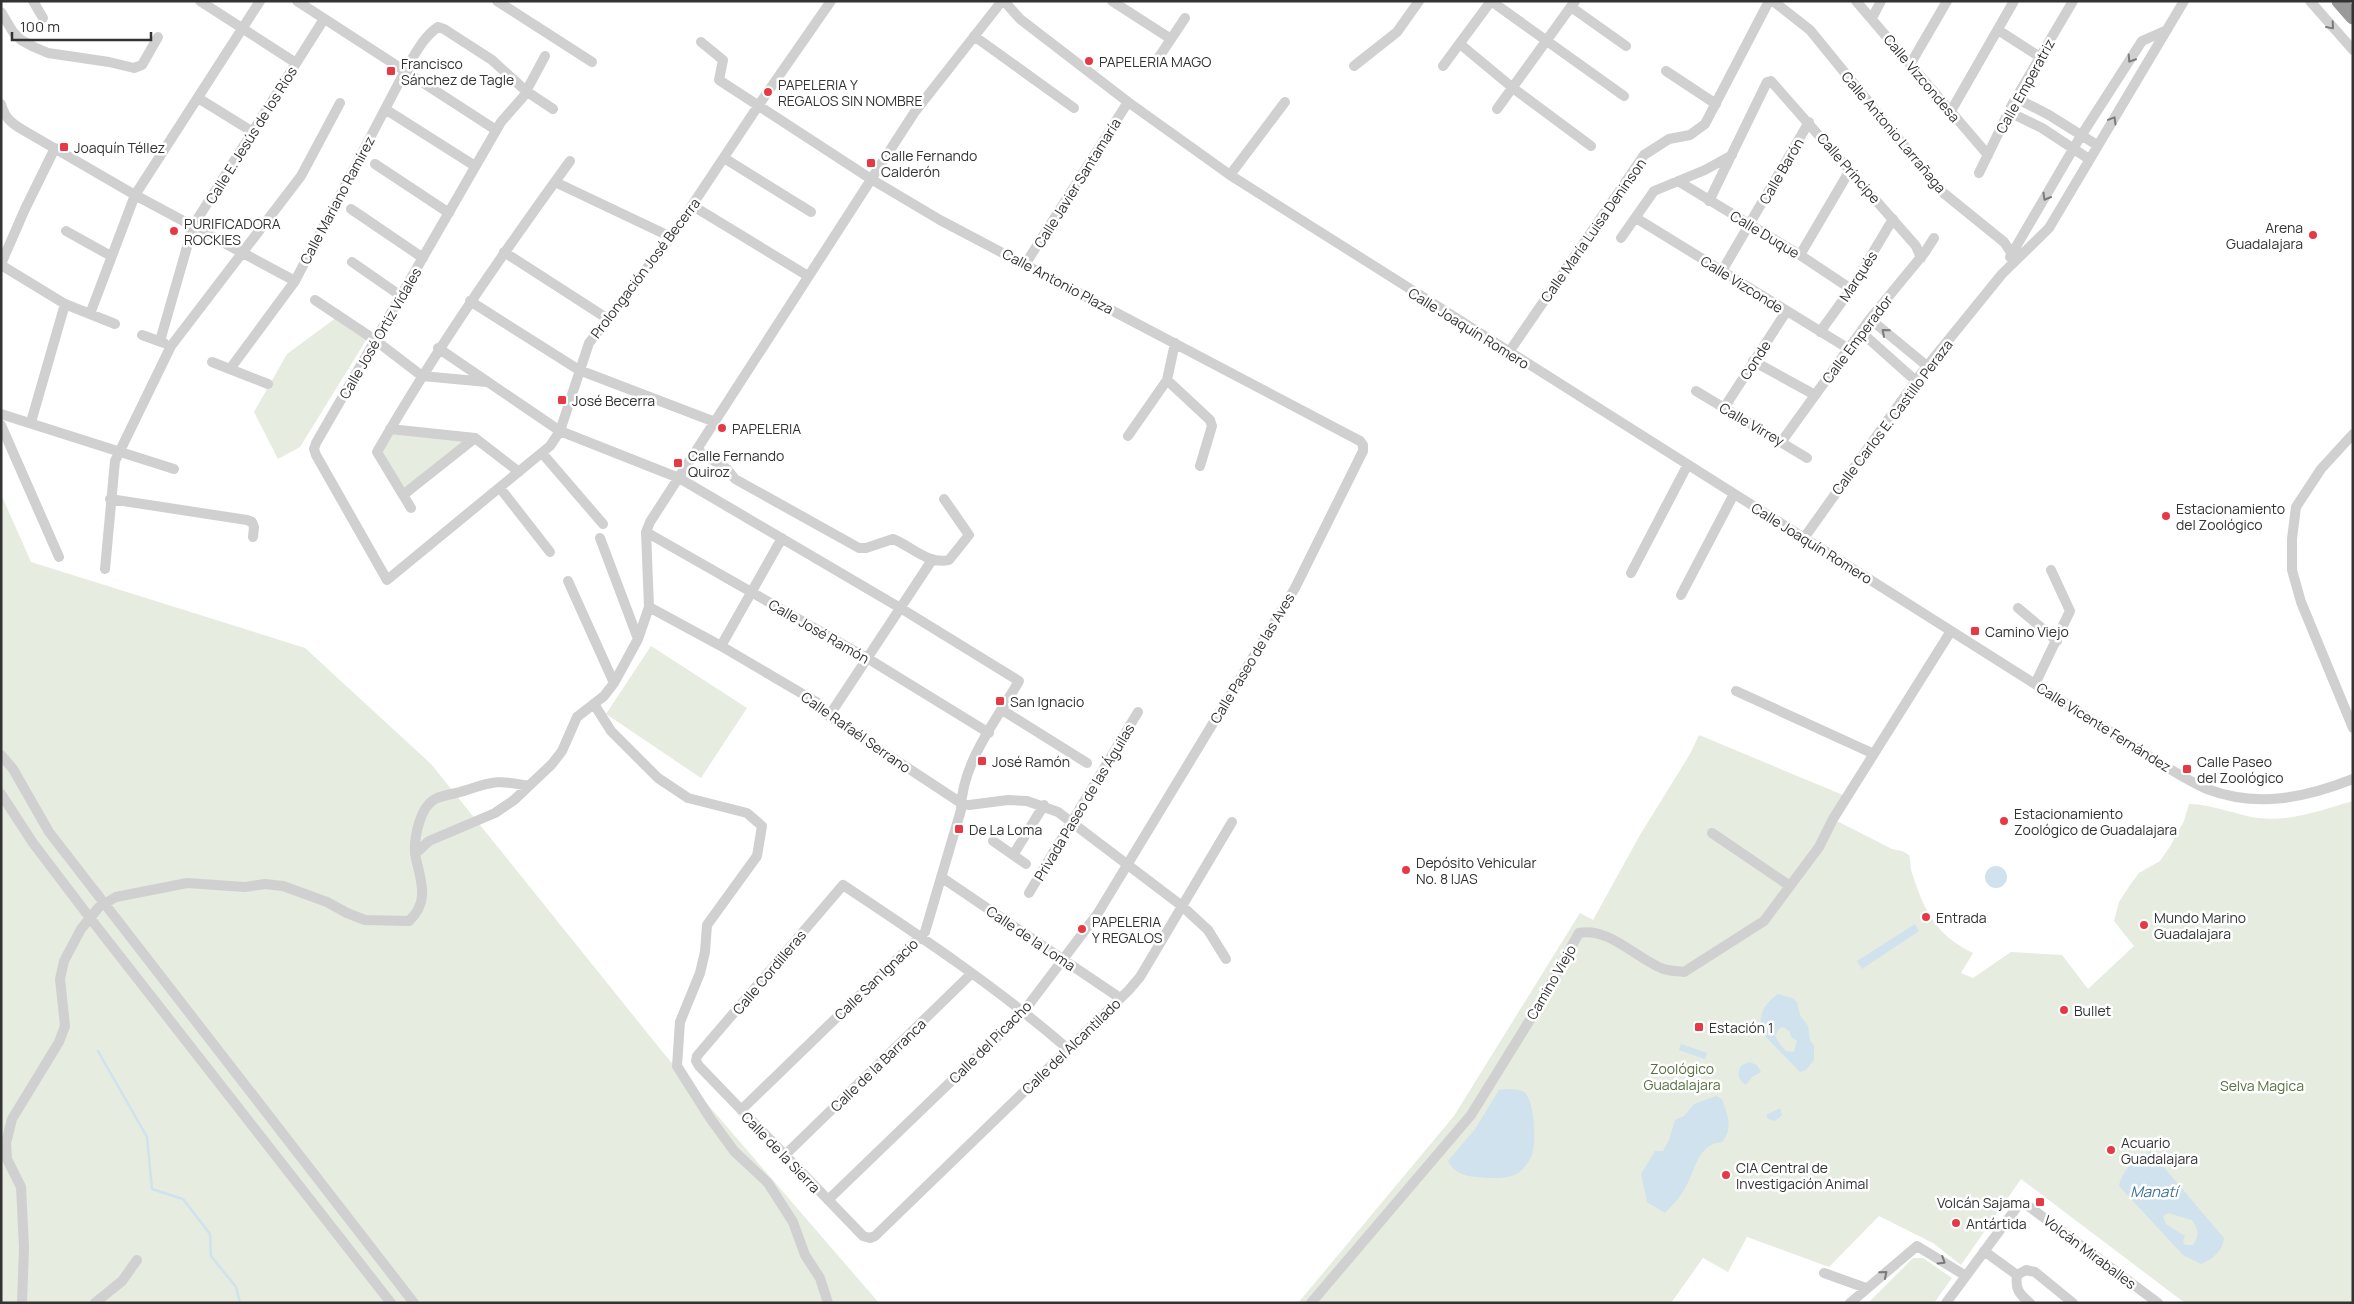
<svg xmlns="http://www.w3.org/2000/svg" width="2354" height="1304" viewBox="0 0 2354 1304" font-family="Manrope,sans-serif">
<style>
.green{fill:#e6ecdf}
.water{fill:#cfe2ee;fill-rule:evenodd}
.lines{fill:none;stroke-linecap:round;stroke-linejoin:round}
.stream{stroke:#cfe2ee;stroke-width:2.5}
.minor{stroke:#d0d0d0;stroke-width:10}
.highway{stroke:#9a9a9a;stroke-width:15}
.oneway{stroke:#7a7a7a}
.poi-dot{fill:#e63946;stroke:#fff;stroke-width:2}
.labels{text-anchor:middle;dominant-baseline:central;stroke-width:5;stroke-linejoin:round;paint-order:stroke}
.poi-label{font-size:14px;fill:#333;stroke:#fff;text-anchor:start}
.street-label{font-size:14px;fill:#333;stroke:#fff}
.park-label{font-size:14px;fill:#56703f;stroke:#fff}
.water-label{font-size:15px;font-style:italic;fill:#3f7597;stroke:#fff}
</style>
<rect width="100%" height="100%" fill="#fff"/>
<path class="green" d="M337 317 368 337 300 447 278 459 254 412 287 354Z
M391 431 471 438 403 492 379 453Z
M1 494 31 562 305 648 431 764 665 1055 879 1303H1Z
M651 646 747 708 701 778 606 714Z
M1699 735 1843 795 1833 819 1892 849 1902 851 1909 855C1911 860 1910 865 1911 870 1924 910 1934 934 1973 953L1961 973 1973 978 2011 952 2062 955 2088 989 2134 946 2114 921 2119 902 2130 885 2139 873 2160 861 2171 845 2184 821 2189 804C2206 803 2238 815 2258 818 2291 822 2321 810 2353 801V1303H2185L2021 1179 1961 1265 1933 1243 1879 1216 1829 1267 1747 1237 1728 1272 1703 1258 1671 1303H1298L1454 1116 1580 913 1593 920 1640 835 1690 754Z
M1913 1258H1923L1952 1278 1934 1303H1868Z"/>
<path class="water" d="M1985 877a11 11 0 1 1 22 0a11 11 0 1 1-22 0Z
M1915 924 1919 931 1862 969 1857 961Z
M1778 994 1792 998 1797 1002 1800 1015 1808 1026 1810 1040 1814 1046V1060L1806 1070 1800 1072 1761 1032C1759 1014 1763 1005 1778 994ZM1784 1027 1790 1032 1791 1037 1797 1041 1794 1052 1786 1051C1782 1046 1777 1041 1775 1035L1780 1028Z
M1681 1044 1707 1053 1705 1059 1679 1050Z
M1749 1062 1757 1065 1761 1072 1752 1077 1746 1085C1738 1080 1736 1073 1742 1065Z
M1505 1089C1511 1089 1519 1089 1524 1092 1535 1099 1536 1143 1532 1155 1529 1162 1524 1169 1518 1173 1507 1180 1489 1178 1476 1177 1465 1176 1453 1172 1448 1161L1475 1129 1499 1090Z
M1716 1096 1722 1099C1727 1114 1734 1128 1722 1142 1697 1144 1696 1170 1685 1188 1681 1197 1672 1205 1665 1213L1647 1202 1641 1174 1655 1151H1663L1669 1140 1675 1120 1684 1116 1694 1104Z
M1780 1108 1782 1115 1775 1121 1768 1119 1766 1115Z
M2150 1151 2224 1238C2223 1251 2213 1259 2201 1264L2183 1255 2119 1186C2122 1169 2136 1160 2150 1151ZM2168 1213 2192 1220C2198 1229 2200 1235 2193 1245H2185L2183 1242 2185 1236 2166 1224 2163 1216Z"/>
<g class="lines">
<path class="stream" d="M98 1051 147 1137 152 1189 183 1199 210 1234 211 1256 236 1287 240 1303"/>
<path class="minor" d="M33 1 43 18
M200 1 296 63
M297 1 496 130
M497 1 592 62
M1004 1 1020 19 1128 102 1230 175 2163 765C2177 773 2192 783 2207 789 2257 808 2305 798 2353 779
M1112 1 1171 39
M1491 1 1624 96
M1773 1 1810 30 1941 191 2004 242 2016 260
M1856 1 1988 155
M2310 1 2353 50
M1571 7 1626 46
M1 12 13 32 21 40 34 47 48 53 109 62 134 68 142 65 158 37
M1872 18 1881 1
M1998 30 2040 57
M974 36 1074 108
M701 42 723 60 719 80 871 179 940 220 1360 441 1363 445V451L1295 588 1098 913 1024 1011 828 1200
M1460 44 1513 88 1591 146
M545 56 523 97 501 122 316 443 314 449 316 455 387 580 550 446 560 431 589 343 671 237 758 106 831 1
M1155 63 1185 18
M1911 63 1947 1
M1354 66 1397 32 1419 1
M1443 66 1491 1
M1666 71 1716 104
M198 98 253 132
M2016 98 2049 115 2097 145
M1 104C5 118 11 123 23 130L135 195 295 281
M385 109 475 166
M1497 109 1575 1
M1951 111 2014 1
M2009 112 2042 128 2089 159
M724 158 811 212
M375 164 449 213
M1979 173 2013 103 2073 1
M1230 175 1285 102
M1678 181 1800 255 1851 289
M555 182 671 237
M1709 201 1767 82 1771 81 1916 246 1921 258
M693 206 808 276
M351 209 423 258
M1636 218 1849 349
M66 231 111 256
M1621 238 1654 191 1705 170 1732 155
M504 252 608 319
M1800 255 1850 170
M2010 257 2079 139 2142 41 2167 30
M352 262 401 296
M1026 263 1128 102
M1 264 25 209 55 148
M1 265 65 304 115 324
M1722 271 1809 122
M315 300 375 340 422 376 487 382
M470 301 579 370 715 422
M90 314 135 195 260 1
M1870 319 1927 366
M1820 332 1851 289 1893 219
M1861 332 1916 381
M142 335 164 343
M160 341 193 226 324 19
M438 348 560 431 679 478 902 609 1019 681C997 719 961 764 961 810L925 932 741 1110
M1509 352 1644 155 1669 139 1690 135 1705 124 1769 1
M1753 361 1815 395
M212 362 268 384
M230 369 295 281 405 71C414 56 423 37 438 27L444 29 492 60 526 91 553 109
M1167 380 1210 420 1212 426 1200 466
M1696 391 1807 458
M1724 408 1786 312
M1 414 174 469
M31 422 65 304
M1 425 59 557
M390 429 475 438 519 472
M2353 434 2321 469 2296 507 2292 539V570L2301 602 2353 728
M1128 436 1167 380 1175 343
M1782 441 1870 319 1925 252 1934 238
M697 450 727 469 735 479 859 548H866L893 539C911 546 928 565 949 560L969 535 944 499
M542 453 603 524
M500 488 550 552
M403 495 475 438
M110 499 247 520 252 522 254 527 253 537
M411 508 377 452C435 351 501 256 570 161
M646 532 867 658 989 733
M600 538 638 639
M1804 538 1920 375 2002 274 2049 228 2184 1
M105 569 115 461 171 346 301 176 340 103
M1631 573 1687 466
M568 581 614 683
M1681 595 1734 494
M649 607 721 646 818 703 829 716 961 803 969 805 1008 800 1027 801 1058 812 1182 906 1208 930 1226 959
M2018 608 2057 641
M721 646 782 538
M2035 684 2070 611 2051 570
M1736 691 1874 754
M594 704 611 731 658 778 688 798 747 813 762 826 757 856 707 925 705 952 700 973 680 1022 677 1066 710 1118 734 1151 768 1183 793 1222 805 1255 820 1278 828 1303
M1002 710 1087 763
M829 716 932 560
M1 755 13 769 49 832 414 1303
M1 794 33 843 90 918 391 1303
M1712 833 1790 886
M993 841 1026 864
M415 854C414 837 420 805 437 798 445 795 453 794 460 792 492 782 495 779 529 786
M1013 855 1044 805
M941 877 1120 998
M1029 893 1138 712
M1068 1049C998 988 920 936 843 885L697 1056 696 1061 699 1066 863 1236 870 1238 875 1236 1128 991 1140 977 1232 822
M784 1156 971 974
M1984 1251 2017 1275
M1824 1273 1866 1288
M22 1303 24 1247 21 1187 7 1159 6 1143 12 1119 59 1042 65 1026 60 979 64 961 81 929 99 907 116 897 187 883 245 887 265 884 283 886 327 902 347 913 365 920 409 921C431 901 420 879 415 854L429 841 495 813 514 800 552 764 562 751 577 717 604 696 614 683 638 639 649 607 646 532 650 522 914 113 1002 1
M95 1303 122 1281 137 1260
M1311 1303 1471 1115 1533 1015 1579 933C1608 927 1635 957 1661 968 1667 971 1677 971 1684 972L1764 921 1819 847 1833 819 1951 631
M1850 1303 1917 1246 1966 1276
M1946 1303 2020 1203 2027 1205 2158 1303
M2030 1303C2019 1294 2015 1289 2017 1275L2026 1270 2035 1272 2073 1303"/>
<path class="highway" d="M2339 1 2353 17"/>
</g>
<defs><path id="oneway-chevron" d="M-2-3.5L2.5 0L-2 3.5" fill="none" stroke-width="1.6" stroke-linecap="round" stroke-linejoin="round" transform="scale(1.25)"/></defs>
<g class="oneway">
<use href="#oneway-chevron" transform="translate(2331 26) rotate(49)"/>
<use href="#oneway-chevron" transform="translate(2131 59) rotate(123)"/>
<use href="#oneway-chevron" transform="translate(2113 120) rotate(-59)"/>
<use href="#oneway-chevron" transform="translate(2046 197) rotate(120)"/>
<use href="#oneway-chevron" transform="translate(1885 332) rotate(-139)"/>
<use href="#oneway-chevron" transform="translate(1942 1261) rotate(32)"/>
<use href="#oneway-chevron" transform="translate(1884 1274) rotate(-40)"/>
</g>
<g class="poi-dot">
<circle cx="1089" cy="61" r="5"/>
<rect x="386" y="66" width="10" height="10" rx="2.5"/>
<circle cx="768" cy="92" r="5"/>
<rect x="59" y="142" width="10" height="10" rx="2.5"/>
<rect x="866" y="158" width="10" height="10" rx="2.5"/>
<circle cx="174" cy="231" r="5"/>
<circle cx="2313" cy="235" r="5"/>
<rect x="557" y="395" width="10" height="10" rx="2.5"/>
<circle cx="722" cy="428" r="5"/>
<rect x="673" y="458" width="10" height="10" rx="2.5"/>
<circle cx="2166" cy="516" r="5"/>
<rect x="1970" y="626" width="10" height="10" rx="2.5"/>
<rect x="995" y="696" width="10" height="10" rx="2.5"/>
<rect x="977" y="756" width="10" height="10" rx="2.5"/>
<rect x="2182" y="764" width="10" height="10" rx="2.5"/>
<circle cx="2004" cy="821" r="5"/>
<rect x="954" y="824" width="10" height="10" rx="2.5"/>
<circle cx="1406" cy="870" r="5"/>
<circle cx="1926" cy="917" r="5"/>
<circle cx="2144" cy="925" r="5"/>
<circle cx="1082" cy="929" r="5"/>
<circle cx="2064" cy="1010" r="5"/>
<rect x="1694" y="1022" width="10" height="10" rx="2.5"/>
<circle cx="2111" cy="1150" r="5"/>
<circle cx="1726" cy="1175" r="5"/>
<rect x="2035" y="1197" width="10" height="10" rx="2.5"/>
<circle cx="1956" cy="1223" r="5"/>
</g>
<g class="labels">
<g class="poi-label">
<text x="1099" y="61">PAPELERIA MAGO</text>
<text x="401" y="63">Francisco<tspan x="401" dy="16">Sánchez de Tagle</tspan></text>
<text x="778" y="84">PAPELERIA Y<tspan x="778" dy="16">REGALOS SIN NOMBRE</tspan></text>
<text x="74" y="147">Joaquín Téllez</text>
<text x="881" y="155">Calle Fernando<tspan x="881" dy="16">Calderón</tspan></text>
<text x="184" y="223">PURIFICADORA<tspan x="184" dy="16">ROCKIES</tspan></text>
<text x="2303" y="227" text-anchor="end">Arena<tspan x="2303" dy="16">Guadalajara</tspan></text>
<text x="572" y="400">José Becerra</text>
<text x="732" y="428">PAPELERIA</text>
<text x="688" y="455">Calle Fernando<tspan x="688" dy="16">Quiroz</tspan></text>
<text x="2176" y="508">Estacionamiento<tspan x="2176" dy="16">del Zoológico</tspan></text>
<text x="1985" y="631">Camino Viejo</text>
<text x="1010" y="701">San Ignacio</text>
<text x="992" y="761">José Ramón</text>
<text x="2197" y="761">Calle Paseo<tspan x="2197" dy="16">del Zoológico</tspan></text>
<text x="2014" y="813">Estacionamiento<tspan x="2014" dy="16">Zoológico de Guadalajara</tspan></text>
<text x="969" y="829">De La Loma</text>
<text x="1416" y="862">Depósito Vehicular<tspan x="1416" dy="16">No. 8 IJAS</tspan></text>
<text x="1936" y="917">Entrada</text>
<text x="2154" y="917">Mundo Marino<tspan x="2154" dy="16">Guadalajara</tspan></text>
<text x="1092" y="921">PAPELERIA<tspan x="1092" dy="16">Y REGALOS</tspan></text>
<text x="2074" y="1010">Bullet</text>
<text x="1709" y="1027">Estación 1</text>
<text x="2121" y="1142">Acuario<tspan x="2121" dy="16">Guadalajara</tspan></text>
<text x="1736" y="1167">CIA Central de<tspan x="1736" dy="16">Investigación Animal</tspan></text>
<text x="2030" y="1202" text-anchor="end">Volcán Sajama</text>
<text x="1966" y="1223">Antártida</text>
</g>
<g class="street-label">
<text transform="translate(1922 78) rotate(50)">Calle Vizcondesa</text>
<text transform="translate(2025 86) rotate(-61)">Calle Emperatriz</text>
<text transform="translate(1894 132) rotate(50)">Calle Antonio Larrañaga</text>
<text transform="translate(251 135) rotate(-58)">Calle E. Jesús de los Ríos</text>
<text transform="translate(1849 168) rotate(49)">Calle Príncipe</text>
<text transform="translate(1781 171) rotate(-60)">Calle Barón</text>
<text transform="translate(1077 183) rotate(-58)">Calle Javier Santamaría</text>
<text transform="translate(337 200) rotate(-62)">Calle Mariano Ramírez</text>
<text transform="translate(1593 230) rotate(-55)">Calle María Luisa Deninson</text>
<text transform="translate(1765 234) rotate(31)">Calle Duque</text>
<text transform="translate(645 268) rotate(-53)">Prolongación José Becerra</text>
<text transform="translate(1858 276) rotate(-57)">Marqués</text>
<text transform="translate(1058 281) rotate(28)">Calle Antonio Plaza</text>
<text transform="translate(1742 284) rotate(32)">Calle Vizconde</text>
<text transform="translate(1469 328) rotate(32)">Calle Joaquín Romero</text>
<text transform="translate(380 333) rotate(-60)">Calle José Ortiz Vidales</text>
<text transform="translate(1857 339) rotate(-53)">Calle Emperador</text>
<text transform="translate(1755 360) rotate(-57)">Conde</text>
<text transform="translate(1892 417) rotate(-53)">Calle Carlos E. Castillo Peraza</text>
<text transform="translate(1752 424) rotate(30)">Calle Virrey</text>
<text transform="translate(1812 543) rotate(32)">Calle Joaquín Romero</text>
<text transform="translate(819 631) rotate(30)">Calle José Ramón</text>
<text transform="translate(1252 658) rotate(-59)">Calle Paseo de las Aves</text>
<text transform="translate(2104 727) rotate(32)">Calle Vicente Fernández</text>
<text transform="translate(856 732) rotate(35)">Calle Rafaél Serrano</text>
<text transform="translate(1084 802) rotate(-59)">Privada Paseo de las Águilas</text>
<text transform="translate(1031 938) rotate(34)">Calle de la Loma</text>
<text transform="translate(769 972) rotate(-50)">Calle Cordilleras</text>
<text transform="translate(876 979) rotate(-44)">Calle San Ignacio</text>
<text transform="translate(1551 982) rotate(-60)">Camino Viejo</text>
<text transform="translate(990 1042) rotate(-45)">Calle del Picacho</text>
<text transform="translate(1071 1046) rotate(-44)">Calle del Alcantilado</text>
<text transform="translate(878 1065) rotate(-44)">Calle de la Barranca</text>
<text transform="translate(781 1152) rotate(46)">Calle de la Sierra</text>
<text transform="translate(2090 1252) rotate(37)">Volcán Miraballes</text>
</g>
<g class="park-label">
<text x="1682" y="1068">Zoológico<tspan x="1682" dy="16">Guadalajara</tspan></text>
<text x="2262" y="1085">Selva Magica</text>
</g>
<g class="water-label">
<text x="2154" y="1191">Manatí</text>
</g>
</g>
<rect width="2354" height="1304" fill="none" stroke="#333333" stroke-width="5"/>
<path d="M12 32v8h139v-8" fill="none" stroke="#333333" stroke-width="2.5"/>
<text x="20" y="32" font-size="15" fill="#333333" stroke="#ffffff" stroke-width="4" paint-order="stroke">100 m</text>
</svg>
